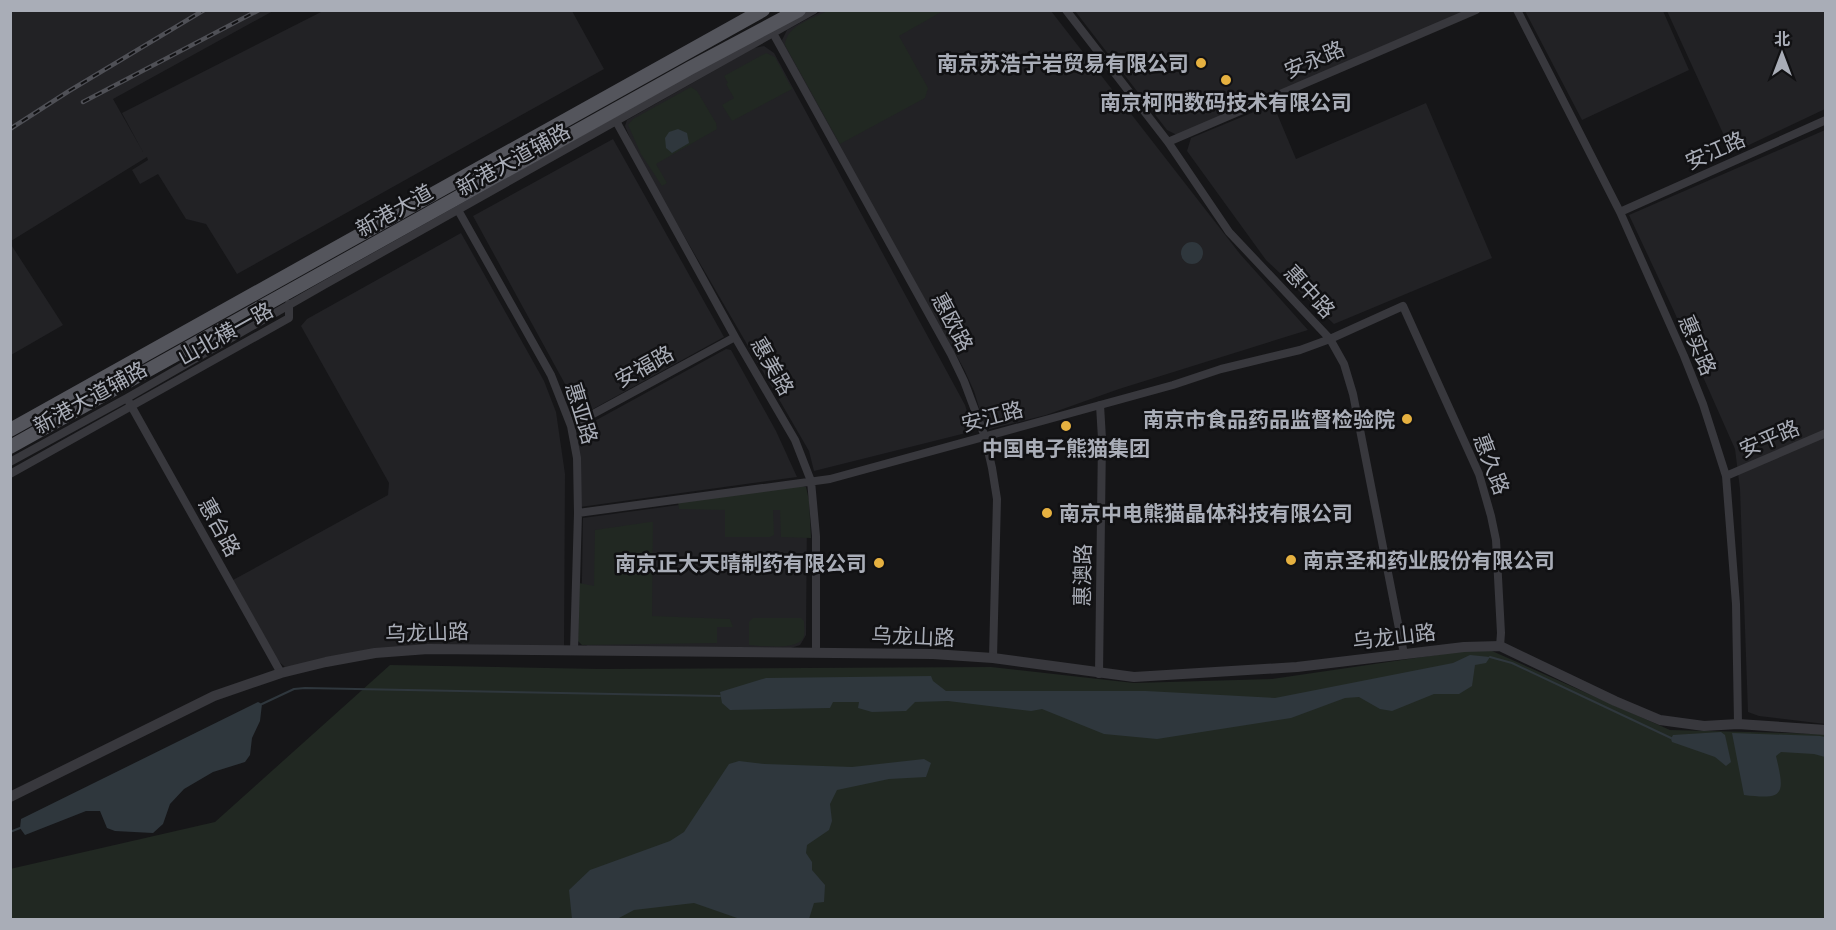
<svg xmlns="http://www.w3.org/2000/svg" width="1836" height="930" viewBox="0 0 1836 930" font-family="'Asap Condensed','Noto Sans SC',sans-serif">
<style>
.built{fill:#222225}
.green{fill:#212822}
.water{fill:#2f373d}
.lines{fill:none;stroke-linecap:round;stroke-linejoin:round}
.stream{stroke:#2f373d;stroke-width:2}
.minor{stroke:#38383d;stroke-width:8}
.tertiary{stroke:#38383d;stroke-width:10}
.primary{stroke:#54555c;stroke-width:14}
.rail-casing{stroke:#4f5056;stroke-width:4.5}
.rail{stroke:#111113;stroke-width:2;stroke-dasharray:7;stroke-linecap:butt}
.poi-dot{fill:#e6b140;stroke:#111113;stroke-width:2}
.labels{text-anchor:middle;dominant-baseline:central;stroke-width:5;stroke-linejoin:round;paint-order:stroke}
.street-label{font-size:21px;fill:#a9adb7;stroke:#111113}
.poi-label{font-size:21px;font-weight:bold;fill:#a9adb7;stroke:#111113;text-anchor:end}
</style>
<rect width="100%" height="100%" fill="#161618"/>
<path class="built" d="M11 10 273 11 113 99 143 152 122 113 323 11H572L604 69 237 274 206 224 186 219 158 174 140 184 132 170 148 160 147 157 11 241Z
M822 11H1051L1240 254 1308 330 1119 389 1046 415 986 430 974 391 964 369 783 46 782 40 787 30Z
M1075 11H1468L1177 135 1167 130Z
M1525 11H1663L1689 70 1582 120Z
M1667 11H1825V109L1732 153Z
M764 46 774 53 965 405 970 421 966 433 814 471 809 451 637 155 625 126 627 120 754 48Z
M1426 103 1492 258 1334 324 1266 260 1187 151 1191 138 1273 104 1296 159Z
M1825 130V724L1759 716 1748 712 1740 489 1735 449 1673 309 1629 215Z
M613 139 724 337 582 415 473 216Z
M461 233 544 381 556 412 565 474 564 647 426 646 285 667 277 660 233 580 388 495 389 483 301 326 307 319Z
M10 243 63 325 11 355H10Z
M726 349 731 350 776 431 797 477 580 507 576 437 580 429Z
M804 488 807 512 806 635 800 645 791 648 587 646 581 637 583 518Z"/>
<path class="green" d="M827 11H943L899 36 928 88 925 98 840 144 785 45C786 26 812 19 827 11Z
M766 53 775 57 792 89 732 121 722 105 734 98 726 84 728 83 724 76Z
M691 87 697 91 716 123 717 129 656 164 667 183 662 186 641 154 628 125 633 119Z
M798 485 806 487 809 500 811 538 781 537 780 510H773L774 535 770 537H725V510L679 509 678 502Z
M650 522H653L652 616 730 619 733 627H717V643L582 645 578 641 579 583 594 586 595 530Z
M753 618H801L804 621C804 625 805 632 804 636 800 651 762 646 749 645V622Z
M1463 651H1492L1670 730 1825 734V919L11 920 10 869 215 822 390 665 599 669 991 667 1134 683 1272 679Z"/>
<path class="water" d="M678 129 687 133 689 143 672 153 666 148 665 138 669 132Z
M1181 253a11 11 0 1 1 22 0a11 11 0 1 1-22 0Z
M1470 655 1490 657 1486 663 1475 665 1472 686 1459 694H1434L1392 711 1380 709 1359 697 1345 698 1291 718 1157 739 1104 734 1042 709 1031 711 948 701 915 702 906 711 872 712 858 708 859 702H833L830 708 730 710 722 703 720 692 766 678 931 676 933 681 946 691H1146L1275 698 1453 663Z
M258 702 262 704 260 721 252 738 250 755 245 762 213 772 184 789 170 804 163 824 153 833 115 831 107 828 100 811H86L25 835 20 828 21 819Z
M1721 732 1725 735 1731 762 1726 766 1715 757 1672 742 1671 739 1673 735Z
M1732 733 1820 736 1825 737V757L1814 754 1781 752 1776 756C1785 794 1785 800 1744 795Z
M924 759 931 763 926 777 889 779 837 790 830 804 832 821 829 830 807 845 806 853 812 862V870L825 885 824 902 814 903 809 919H740L694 903 634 910 617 919H572L569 890 590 870 670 841 684 832 729 764 739 761 765 764 852 767Z"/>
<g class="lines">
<path class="stream" d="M1490 657 1512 663 1671 738
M262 704 294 689 305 688 720 696
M10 832 20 828"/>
<path class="minor" d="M1066 10 1168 142 1229 232 1330 339 1344 364 1353 394 1404 654
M1517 10 1620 212 1684 356 1703 404 1726 476 1736 604 1738 724
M773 33 951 354 964 381 985 437 992 468 997 499 993 658
M616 121 735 337 795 440 811 481 816 536V653
M1168 142 1476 10
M458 210 551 375 571 426 577 458 578 513 574 651
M1620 212 1826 120
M129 402 281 673
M571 426 735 337
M10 462 127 398 324 285 814 10
M10 474 289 318V304
M1726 476 1826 433
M578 513 830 479 1173 385 1221 369 1300 350 1330 339 1403 306 1479 474 1491 516 1496 540 1501 633 1500 646
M1099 674 1102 439 1100 405"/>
<path class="tertiary" d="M10 797 214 696 281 673 326 662 375 653 428 649 933 654 993 658 1134 677 1297 667 1464 647 1500 646 1615 701 1660 720 1704 726 1738 724 1826 730"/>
<path class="primary" d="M10 430 763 10
M10 447 690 68 799 10"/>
<g class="rail-casing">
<path id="rail" d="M83 102 259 10
M10 129 69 91 204 10"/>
</g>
<use href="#rail" class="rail"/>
</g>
<g class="poi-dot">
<circle cx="1201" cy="63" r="6"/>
<circle cx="1226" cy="80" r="6"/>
<circle cx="1407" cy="419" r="6"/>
<circle cx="1066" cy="426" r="6"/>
<circle cx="1047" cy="513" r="6"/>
<circle cx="1291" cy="560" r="6"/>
<circle cx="879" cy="563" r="6"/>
</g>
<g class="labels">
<g class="street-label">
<text transform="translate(1314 59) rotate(-23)">安永路</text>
<text transform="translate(1715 150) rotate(-24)">安江路</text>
<text transform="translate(513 159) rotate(-29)">新港大道辅路</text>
<text transform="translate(394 210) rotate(-29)">新港大道</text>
<text transform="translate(1310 291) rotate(47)">惠中路</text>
<text transform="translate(953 322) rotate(62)">惠欧路</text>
<text transform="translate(225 333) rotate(-29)">山北横一路</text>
<text transform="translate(1698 345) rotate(67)">惠实路</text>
<text transform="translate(644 366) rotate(-29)">安福路</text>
<text transform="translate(773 366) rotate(60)">惠美路</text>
<text transform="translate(90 397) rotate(-29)">新港大道辅路</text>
<text transform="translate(582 413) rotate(73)">惠亚路</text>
<text transform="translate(992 416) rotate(-15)">安江路</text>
<text transform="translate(1769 438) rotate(-23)">安平路</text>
<text transform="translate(1492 464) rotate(69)">惠久路</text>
<text transform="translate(220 527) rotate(61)">惠台路</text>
<text transform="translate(1082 575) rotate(-89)">惠澳路</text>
<text transform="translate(427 632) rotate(-2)">乌龙山路</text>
<text transform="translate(913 636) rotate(2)">乌龙山路</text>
<text transform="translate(1394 636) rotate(-7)">乌龙山路</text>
</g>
<g class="poi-label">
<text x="1189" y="63">南京苏浩宁岩贸易有限公司</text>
<text x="1226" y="102" text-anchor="middle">南京柯阳数码技术有限公司</text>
<text x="1395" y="419">南京市食品药品监督检验院</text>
<text x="1066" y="448" text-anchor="middle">中国电子熊猫集团</text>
<text x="1059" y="513" text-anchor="start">南京中电熊猫晶体科技有限公司</text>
<text x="1303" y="560" text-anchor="start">南京圣和药业股份有限公司</text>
<text x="867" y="563">南京正大天晴制药有限公司</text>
</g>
</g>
<rect width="1836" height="930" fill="none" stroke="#a9adb7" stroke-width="24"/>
<g transform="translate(1782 54)" stroke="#111113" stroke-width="4.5" paint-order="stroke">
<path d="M0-4.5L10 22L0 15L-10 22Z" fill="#a9adb7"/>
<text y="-9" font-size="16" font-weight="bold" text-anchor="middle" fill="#a9adb7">北</text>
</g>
</svg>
